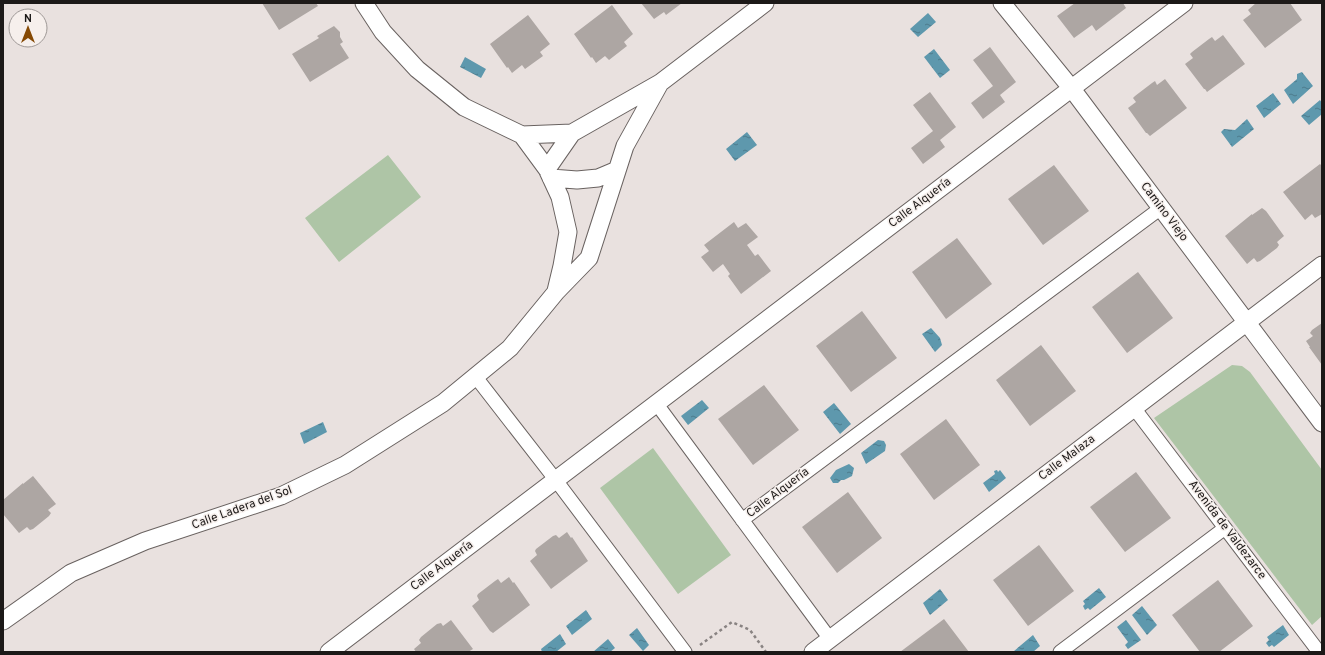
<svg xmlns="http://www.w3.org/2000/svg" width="1325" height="655" viewBox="0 0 1325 655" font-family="Overpass,sans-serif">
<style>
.green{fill:#aec5a6}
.water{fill:url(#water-ripples)}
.building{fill:#ada6a3}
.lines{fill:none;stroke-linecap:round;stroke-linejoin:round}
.pedestrian-casing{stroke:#696260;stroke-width:15}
.minor-casing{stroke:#696260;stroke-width:19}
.path{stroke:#898382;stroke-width:2.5;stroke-dasharray:3 3;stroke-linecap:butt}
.pedestrian{stroke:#fff;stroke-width:13}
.minor{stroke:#fff;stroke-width:17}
.labels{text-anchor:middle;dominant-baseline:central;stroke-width:3;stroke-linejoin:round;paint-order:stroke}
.street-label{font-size:12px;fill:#1c1918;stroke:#f6efec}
</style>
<defs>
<pattern id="water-ripples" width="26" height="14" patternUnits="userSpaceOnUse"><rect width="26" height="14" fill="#5e98ad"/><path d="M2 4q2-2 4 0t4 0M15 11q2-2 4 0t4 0" fill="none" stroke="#4d7b8c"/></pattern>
</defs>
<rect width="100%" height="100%" fill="#e9e1df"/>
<path class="green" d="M388 155 421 197 339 262 305 218Z
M1232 365 1242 366 1250 372 1322 470V616L1312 625 1154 418Z
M653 448 731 555 678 594 600 488Z"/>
<path class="water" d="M928 13 936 22 918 37 910 29Z
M934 49 950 70 940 78 924 57Z
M465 57 486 69 481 78 460 67Z
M1302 72 1313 86 1293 104 1284 90 1297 79V74Z
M1273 93 1281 104 1264 118 1256 106Z
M1320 100 1322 103V114L1309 125 1301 116Z
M1247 119 1254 129 1232 147 1221 132 1224 129 1235 130Z
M747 132 757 145 735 161 726 149Z
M931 328 940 338 942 345 935 352 922 334Z
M702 400 709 408 688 425 681 416Z
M834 403 851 424 840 434 823 412Z
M323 422 327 432 304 444 300 433Z
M878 440 884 441 886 445 885 451 866 464 861 453Z
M849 464 854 468 852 476 844 480H841L838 483H833L830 478 836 470Z
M997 470 998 472 1000 470 1006 478 989 492 983 483 995 474 994 471Z
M1099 588 1106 597 1090 610 1088 608 1085 610 1083 606 1085 604 1083 601Z
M940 589 948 600 930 615 923 603Z
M1142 606 1157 625 1147 635 1132 615Z
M586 610 592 619 572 635 566 626Z
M1126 620 1141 640 1128 649 1125 645 1128 642 1117 627Z
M1283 625 1289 635 1274 647 1272 645 1269 647 1266 643 1269 640 1267 637Z
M637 628 649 645 643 651 629 635Z
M560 634 566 644 556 652H542L541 649Z
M1033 635 1040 646 1033 652H1015L1014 651Z
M608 639 615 648 610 652H593Z"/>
<path class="building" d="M262 3H316L318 6 279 30Z
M641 3H682L666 15 664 12 654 19Z
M1075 3H1123L1126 8 1096 31 1092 25 1074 38 1057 16Z
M1256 3H1290L1302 20 1265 48 1243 20 1251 14 1248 10Z
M612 5 633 34 624 42 627 46 609 60 605 56 596 63 592 57 591 58 574 34Z
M528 15 550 44 540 52 543 56 525 69 522 65 512 73 508 67 507 68 490 44Z
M334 26 340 32V37L343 42 340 44 349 58 310 82 292 54 319 38 317 36Z
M1223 35 1245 64 1207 92 1205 89H1204L1185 64 1193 58 1190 54 1192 52 1209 39 1212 37 1215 41Z
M990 47 1016 82 1000 95 1005 102 983 119 971 103 993 86 973 60Z
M1165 79 1187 108 1150 136 1147 133H1146L1128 108 1136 102 1133 98 1135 96 1152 83 1155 81 1157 85Z
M930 92 956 127 940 140 945 147 923 164 911 148 933 131 913 105Z
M1320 164 1322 166V214L1315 218 1312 214 1305 220 1283 192Z
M1054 165 1089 211 1043 245 1008 199Z
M1262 208 1266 211 1284 236 1277 242 1279 245 1277 248 1260 261 1257 262 1254 258 1247 264 1225 236 1252 214V215Z
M734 222 738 228 746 223 758 237 747 245 755 256 758 254 771 271 741 294 728 276 730 274 723 264 713 272 701 257 709 251 704 245Z
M957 238 992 284 946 319 912 272Z
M1138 272 1173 318 1127 353 1092 307Z
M862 311 897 358 851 392 816 346Z
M1322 323V365L1309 347H1310L1306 341 1313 336 1310 333 1312 330Z
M1041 345 1076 391 1030 426 996 380Z
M764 385 799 430 753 465 718 419Z
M946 419 980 465 934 500 900 454Z
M1136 472 1171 518 1125 552 1090 507Z
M33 476 56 504 48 510 51 513 49 516 33 529 30 530 27 527 19 533 3 514V500L23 483V484Z
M848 492 882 538 837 573 802 527Z
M567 532 571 538 572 537 588 561 551 589 530 561 537 555 535 551 536 549 553 536 556 535 559 538Z
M1039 545 1074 591 1028 626 993 580Z
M509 577 513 583 514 582 530 605 493 633 490 631 472 606 479 600 477 596 478 594 495 581 498 579 501 583Z
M1218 580 1253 626 1219 652H1200L1172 615Z
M944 619 969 652H900Z
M451 620 473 649 468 652H416L414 649 421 643 419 640 421 637 437 624 441 623 443 626Z"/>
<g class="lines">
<g class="pedestrian-casing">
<path id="pedestrian" d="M475 376 555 479 685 652
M656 403 830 639
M1134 408 1319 652
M742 520 1161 208
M1060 652 1225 528"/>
</g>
<g class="minor-casing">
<path id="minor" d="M364 3 383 32 417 69 464 107 522 135 547 169 560 197 568 232 562 266 556 291
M1002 3 1072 89 1322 423
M522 135 572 133 660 83 765 3
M547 169 572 133
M551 178 577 180 598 178 617 170
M3 621 71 573 145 541 281 496 345 465 443 403 510 348 556 292 589 258 625 146 660 83
M329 652 1184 3
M813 652 1322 265"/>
</g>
<path class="path" d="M700 645 732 622 750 630 766 652"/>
<use href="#pedestrian" class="pedestrian"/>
<use href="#minor" class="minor"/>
</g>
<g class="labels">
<g class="street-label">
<text transform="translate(920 203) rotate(-37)">Calle Alquería</text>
<text transform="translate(1164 212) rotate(53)">Camino Viejo</text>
<text transform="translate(1067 458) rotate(-37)">Calle Malaza</text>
<text transform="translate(778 493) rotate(-37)">Calle Alquería</text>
<text transform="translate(242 508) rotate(-20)">Calle Ladera del Sol</text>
<text transform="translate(1227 530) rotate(53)">Avenida de Valdezarce</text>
<text transform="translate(442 566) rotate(-37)">Calle Alquería</text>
</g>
</g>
<rect width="1325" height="655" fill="none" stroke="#1c1918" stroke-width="8"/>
<g transform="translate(28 28)"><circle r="19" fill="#f6efec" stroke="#9f9997"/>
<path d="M0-3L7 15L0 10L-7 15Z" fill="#854904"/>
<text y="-6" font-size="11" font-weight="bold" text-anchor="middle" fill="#1c1918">N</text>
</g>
</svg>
